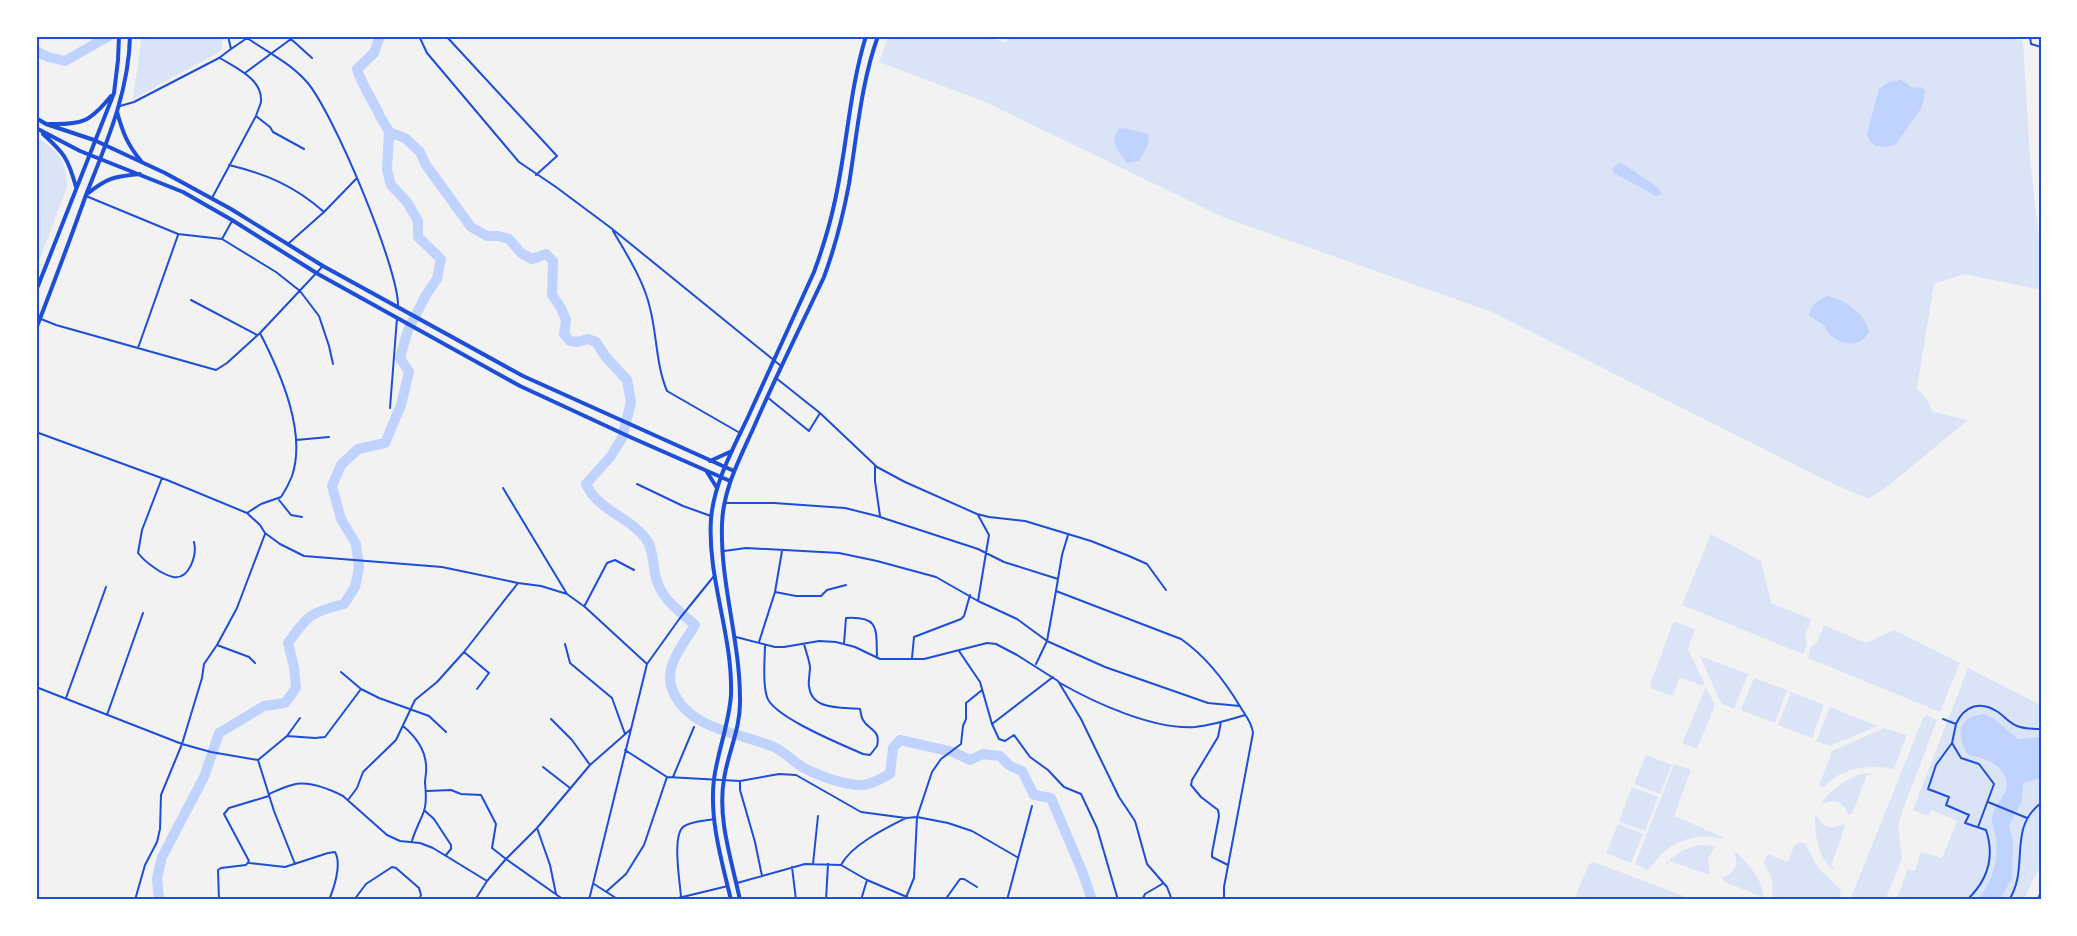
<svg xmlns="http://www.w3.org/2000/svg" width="2077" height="936" viewBox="0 0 2077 936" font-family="Karla,sans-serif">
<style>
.green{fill:#dbe4f7}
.water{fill:#bfd3fe}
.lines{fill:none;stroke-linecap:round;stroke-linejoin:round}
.river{stroke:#bfd3fe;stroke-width:10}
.minor{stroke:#1d4ed8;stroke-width:2}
.primary{stroke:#1d4ed8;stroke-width:4}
.neatline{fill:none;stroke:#1d4ed8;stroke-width:2}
</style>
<rect width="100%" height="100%" fill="#f2f2f2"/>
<path class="green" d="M142 36H223L221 51 133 99Z
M889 36H985L1006 43 1009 36H2002L2023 41 2030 160 2041 256V290L1964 274 1934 284 1917 388 1927 399 1933 412 1968 420 1888 486 1868 499 1823 479 1492 312 1225 218 985 102 879 62Z
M36 136C57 151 67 159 67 187L36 269Z
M1711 534 1761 561 1771 603 1811 619 1805 637 1807 645 1803 654 1682 605Z
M1677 622 1695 630 1688 649 1704 682 1703 686 1680 677 1672 696 1651 688 1650 685 1673 623Z
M1824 625 1866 643 1894 630 1960 663 1940 712 1808 658 1811 647 1817 642Z
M1700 656 1748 674 1734 709 1721 703Z
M1968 668 2041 705V867L2032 881 2024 900H1896L1908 869 1915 871 1921 852 1942 858 1957 821 1931 810 1928 816 1913 810Z
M1754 678 1787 690 1775 723 1741 710Z
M1706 687 1715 705 1697 749 1682 743Z
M1791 692 1824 705 1812 738 1778 725Z
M1830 707 1878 726 1830 746 1816 741Z
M1926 715 1937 720 1900 818 1898 825 1902 859 1885 900H1850L1923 718Z
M1884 728 1907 735 1894 769C1870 764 1841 767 1824 787L1819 786 1832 751Z
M1646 755 1672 765 1660 794 1634 784Z
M1674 764 1691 770 1674 816 1723 837 1721 839C1700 833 1675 839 1660 856 1655 861 1653 866 1647 870L1635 864Z
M1871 773V775H1867L1852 814H1848C1843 802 1835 798 1823 804L1822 802C1835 787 1850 774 1871 773Z
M1632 787 1658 797 1645 831 1619 821Z
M1817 816C1823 828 1831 830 1843 824L1845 827 1831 866 1834 868 1833 870C1818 856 1815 837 1815 817Z
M1618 824 1643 834 1631 863 1606 853Z
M1798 843H1805L1818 868 1841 890 1839 900H1773L1772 879 1764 863 1767 855H1770L1788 862 1794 846Z
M1698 845 1716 846 1708 858 1710 875 1669 861 1667 864 1665 863 1683 850Z
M1736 852C1750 865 1763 880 1764 900H1762V897L1723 881 1722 878C1735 873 1739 865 1734 853Z
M1594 862 1694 900H1574L1589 864Z"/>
<path class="water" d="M1901 80 1913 88 1921 87 1925 90 1922 107 1896 144 1887 147 1876 146 1870 142 1867 134 1879 89 1889 82Z
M1124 128 1149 134 1148 145 1139 161 1127 163C1119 152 1108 142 1119 129Z
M1620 162 1656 186 1662 194 1656 196 1614 173 1612 169Z
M1827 296C1845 299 1864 313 1869 331 1861 349 1839 346 1828 332 1822 325 1830 331 1822 324 1818 321 1813 319 1809 316 1810 304 1817 301 1827 296Z
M1984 714 1993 718 2018 739 2041 737V778L2023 783 2022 801 2009 825 2013 843 2012 878 2000 900H1977C1992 884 1998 862 1996 840 1996 833 1991 825 1992 817 1994 804 2011 792 2006 779 1999 762 1984 758 1968 755 1955 734 1958 716 1984 714Z"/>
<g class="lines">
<path class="river" d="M380 36 374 53 357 69C362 85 372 99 379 114 382 121 386 125 389 132L405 138 420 152 426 165 471 227 487 236H498L509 239 521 253 532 259 546 254 553 261 552 295 561 308 566 320 564 334 570 341 577 342 588 339 596 342 605 356 627 380 631 402 622 438 611 456 586 484C598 511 629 516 646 539 655 551 652 571 658 584 665 602 682 613 695 625 684 644 662 667 673 691 689 730 741 733 774 747 785 752 793 762 804 768 820 776 842 784 860 785 869 786 882 778 890 774L893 748 900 740 953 752 970 760 983 754 1000 756 1010 766 1022 771 1034 795 1051 798 1082 871 1092 900
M36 51 48 57 65 61 109 36
M159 900 157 878 162 857 204 777 219 733 264 706 285 703 296 688 294 667 288 643C308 615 311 612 344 604L355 587 359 568 356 544 341 519 332 486 341 465 358 449 385 443 401 405 409 372 400 358 408 330 426 295 437 279 441 259 418 237V221L407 202 391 185 387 170 389 132"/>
<path class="minor" d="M419 36 427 53 519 162 556 187 611 228 781 366
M446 36 557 156 536 175
M2030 36 2031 44 2041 47
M291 39 312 58
M231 49 247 38C266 51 290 63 306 81 332 109 399 269 398 306
M220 58C236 68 263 79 261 102 260 106 257 112 256 116L270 127 273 132 304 149
M245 73 295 36
M120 106 134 102 219 58 231 49 228 36
M229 165C266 174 295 186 324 212L289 243
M86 196 178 234 222 239 276 272 300 291 319 316 329 346 333 364
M212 198 256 116
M324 212 357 178
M613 231C627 255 644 281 650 308 657 335 656 365 667 391L740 433
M222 239 232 221
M191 300 257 335
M36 317 56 325 216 370 227 363 260 333 322 267
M260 333C280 372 307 432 292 476 289 484 285 491 281 497L261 504 247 513 260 525 265 533 280 544 304 556 442 567 518 583
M138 348 178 235
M776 378 820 413 877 467 905 482 977 514 989 517 1025 521 1091 541 1129 556 1147 564 1166 590
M767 397 809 431 820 413
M390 408 397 318
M36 432 167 480 247 513
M296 440 329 437
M875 466V481L880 516
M162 478 142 530 138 553C145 562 161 574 173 577 190 580 197 554 194 542
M637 484 683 506 711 516
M503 488 567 594
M279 500 291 515 302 517
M725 503H774L845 508 877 516 978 549 1004 562 1058 579
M724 551 746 548 839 553 877 561 936 577 978 601 1017 619 1047 641 1105 667 1208 703 1240 706
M1056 591 1062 555 1068 535
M775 592 782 551
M978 601 989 535 978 515
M585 605 607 563 615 560 634 570
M736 637 775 647H784L819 641 836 642 855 647 880 659H924L987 643 996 644 1017 655 1058 681 1081 719 1119 797 1135 821 1147 864 1167 887 1172 900
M759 642 775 592 796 596H821L827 590 846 585
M565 644 570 663 612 698 625 734
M844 644 846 618C880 616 876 629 877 657
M217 645 249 657 255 663
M765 645C765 661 762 682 767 697 773 717 843 745 863 754L870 755 877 746C881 729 869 731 863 720 861 717 861 713 860 709 842 707 811 711 809 686 808 680 810 674 810 667 809 659 806 652 804 644
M959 651 980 682 992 724 1053 677
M464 652 489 673 477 689
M912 658 914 637 961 619 964 616 970 595
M1036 664 1047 641 1056 591 1181 639C1207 657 1225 681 1241 708 1246 716 1252 723 1253 733L1224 887V900
M341 672 361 689 379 698 429 716 446 732
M1060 683C1095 703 1154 730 1195 727 1212 725 1229 720 1245 715
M36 687 182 744 211 752 258 760 287 736 300 718
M66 698 106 587
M107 715 143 613
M551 719 572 740 590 765
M1943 719 1956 724C1964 706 1980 700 1998 712 2004 716 2009 723 2017 726 2024 729 2033 729 2041 729
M1221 722 1218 737 1192 780 1191 785 1201 797 1218 810 1219 816 1212 853V857L1228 865
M992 724 999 739 1005 741 1014 735 1030 757 1048 770 1064 787 1081 794 1097 828 1118 900
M1956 724 1952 743 1936 765 1928 789 1949 797 1946 805 1969 815 1965 823 1986 830C1995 857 1987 881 1967 900
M403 726C415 736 425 749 426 765 427 771 425 777 425 783 426 792 427 802 424 811 420 822 415 830 412 841
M287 736 315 738 325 737 361 689
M1952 743 1961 758 1979 764 1994 784 1978 827
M625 750 667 777 740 781 779 774 796 775 861 812 906 818 917 817 948 823 972 831 1017 857
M258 760 274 811 295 864
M543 767 570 788
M673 777 694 727
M740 781V790L755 842 762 876
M427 791 451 790 461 794 481 795 496 824 492 848 506 859 537 828 590 765 631 729
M269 794C276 791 284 787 292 785 308 780 329 789 343 796L387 835 400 841 420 843 433 848 487 881 506 859 564 900
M348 800 357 788 363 772 396 740 415 700 437 682 464 652 518 583 541 586 567 594 585 607 647 664
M1988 802 2027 818
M424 810 434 819 451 845V849L446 855
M537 828 550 865 556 894
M249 863 285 867 328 853 335 852C342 864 334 888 329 900
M813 864 818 816
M841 865C851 845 886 828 906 818
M792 867 796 900
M737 883 805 864 841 865 867 880 907 897
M594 884 619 900
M607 891 626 874 644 845 667 777
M681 897C680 882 672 837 683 827 689 821 705 821 714 819
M135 900 145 865 157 842 160 829 161 795 182 744 202 678 204 664 217 645 237 608 265 534
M219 900 218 870 221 868 246 865 249 861 224 814 229 808 269 796
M354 900 366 884 392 867 396 868 419 888 421 895 419 900
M475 900 487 881
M589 900 647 664 680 618 714 576
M670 900 728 886
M826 900 828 864
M861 900 867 880
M905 900 914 878 917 817 932 772 941 759 961 744 963 726 966 719V703L982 690
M945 900 960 879H964L977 887
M1007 900 1032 806
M1142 900 1145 894 1162 884
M2009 900C2030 867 2007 829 2041 803"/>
<path class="primary" d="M117 112C123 133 127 144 141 161
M36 118 46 124 94 140 165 173 231 209 323 266 523 376 734 471
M49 124C82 125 90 122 111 96
M36 128 80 151 183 192 232 220 318 274 520 386 630 437 730 481
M43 134C64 153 68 158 76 187
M87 194C108 177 113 177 140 174
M36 291 114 93 118 60 119 36
M36 329C53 285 70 240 86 195 106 144 129 92 130 36
M710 461 732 451
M707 472 717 488
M731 900C722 862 709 819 714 779 718 750 729 724 731 695 733 635 707 578 711 519 714 483 733 449 748 417 770 368 792 320 814 272 822 250 829 228 834 205 847 149 849 91 866 36
M740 900C732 861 717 819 724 779 728 752 741 728 740 699 740 640 720 583 722 524 723 490 739 460 753 429 775 378 800 328 824 277 835 247 843 216 849 184 857 135 861 83 878 36
M2039 900 2041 894"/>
</g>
<rect width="2077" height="936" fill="none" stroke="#ffffff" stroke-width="75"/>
<rect x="38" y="38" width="2002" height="860" class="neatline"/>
</svg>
